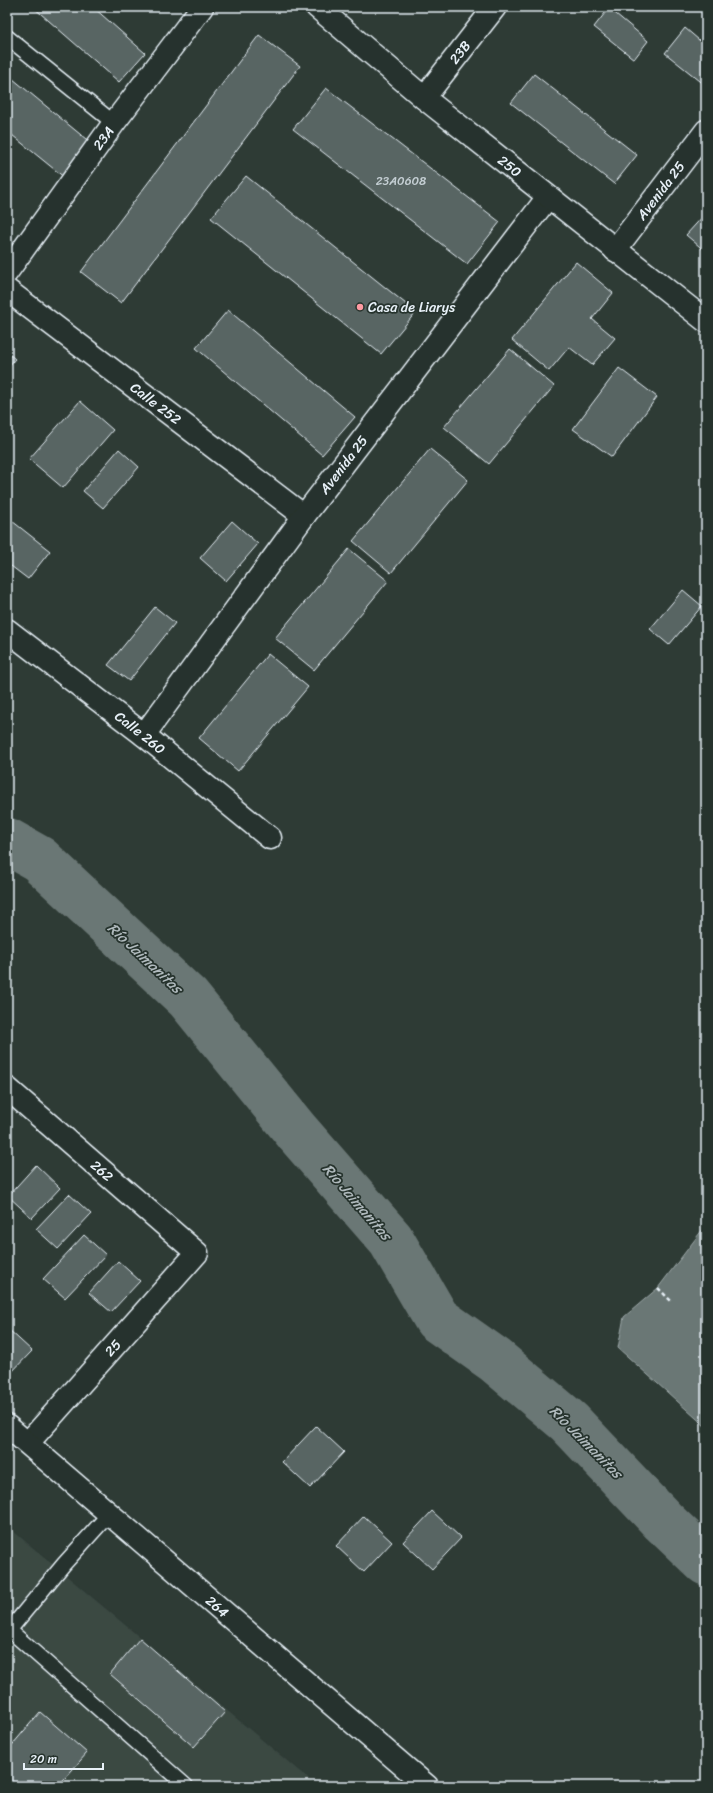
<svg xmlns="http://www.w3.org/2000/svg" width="713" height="1793" viewBox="0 0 713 1793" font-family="Sriracha,sans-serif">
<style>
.built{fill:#3b4843}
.water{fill:#6b7775;stroke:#9da8a9}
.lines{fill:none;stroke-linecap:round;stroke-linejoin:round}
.river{stroke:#6b7775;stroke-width:47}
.building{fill:#596563;stroke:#e8f1f8}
.lane-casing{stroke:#e8f1f8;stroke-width:17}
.street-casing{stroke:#e8f1f8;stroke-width:25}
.secondary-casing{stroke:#e8f1f8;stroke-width:25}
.path{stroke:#e8f1f8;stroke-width:2.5;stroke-dasharray:4 3;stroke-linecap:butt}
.lane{stroke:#26332d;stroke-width:14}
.street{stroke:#26332d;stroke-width:22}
.secondary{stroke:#26332d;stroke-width:22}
.poi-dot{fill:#ff9aa2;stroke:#26332d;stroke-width:1.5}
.labels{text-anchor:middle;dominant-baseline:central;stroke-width:3.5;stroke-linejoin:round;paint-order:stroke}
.number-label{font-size:12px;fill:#c4ced3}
.street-label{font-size:14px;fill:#e8f1f8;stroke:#26332d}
.poi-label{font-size:14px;fill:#e8f1f8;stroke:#26332d;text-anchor:start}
.water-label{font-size:15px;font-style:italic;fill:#b0babd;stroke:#26332d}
</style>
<rect width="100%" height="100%" fill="#2e3b35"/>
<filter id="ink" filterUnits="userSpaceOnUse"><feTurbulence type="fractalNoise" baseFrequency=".025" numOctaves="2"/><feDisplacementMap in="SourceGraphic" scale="8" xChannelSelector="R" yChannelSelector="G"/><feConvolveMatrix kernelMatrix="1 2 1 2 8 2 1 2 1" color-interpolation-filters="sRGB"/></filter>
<g filter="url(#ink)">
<path class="built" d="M7 1526 317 1786H7Z"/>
<path class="water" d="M706 1225V1427L618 1348 624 1317 658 1288Z"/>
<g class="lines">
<path class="river" d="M7 841 39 859 188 998 297 1132 391 1240 437 1319 495 1360 569 1422 663 1521 706 1562"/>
</g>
<path class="building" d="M33 7H93L145 53 119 82Z
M609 8 648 41 634 59 594 27Z
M685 28 706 46V83L705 85 665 53Z
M259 35 300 66 121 303 81 272Z
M7 74 92 144 65 178 7 131Z
M534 74 637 155 614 184 511 103Z
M326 88 500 222 467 264 293 129Z
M246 176 416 312 381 354 211 218Z
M706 213V252L686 235Z
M576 262 613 293 592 319 615 338 592 365 569 347 549 371 512 340Z
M228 310 355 417 322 455 196 348Z
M510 349 554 386 489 464 444 427Z
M7 352 15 359 7 368Z
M619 368 657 397 612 457 573 429Z
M80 401 113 430 63 488 29 459Z
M119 449 139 467 103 508 83 491Z
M430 449 468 480 391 573 353 541Z
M7 517 50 551 28 579 7 563Z
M232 521 258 544 226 581 200 558Z
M349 549 388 581 314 670 275 638Z
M683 590 702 606 669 645 650 629Z
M155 607 175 623 129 681 108 665Z
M268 654 308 687 238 771 199 738Z
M36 1165 60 1188 32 1218 8 1196Z
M69 1194 91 1214 58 1249 36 1229Z
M84 1235 106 1255 65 1298 43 1279Z
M118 1261 140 1281 111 1312 89 1293Z
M7 1328 32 1351 7 1377Z
M316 1426 344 1452 310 1488 282 1462Z
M432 1511 461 1538 432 1569 403 1542Z
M364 1516 392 1542 364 1572 336 1546Z
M140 1638 225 1712 194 1747 110 1674Z
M40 1712 87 1753 58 1786H7V1751Z"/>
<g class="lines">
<g class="lane-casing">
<path id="lane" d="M7 37 114 123
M7 1628 186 1786
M7 1633 64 1564 110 1513"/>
</g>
<g class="street-casing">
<g id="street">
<path id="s1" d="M424 98 495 7"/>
<path id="s2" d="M615 250 706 131"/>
<path id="s3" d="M7 272 114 123 202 7"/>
<path id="s4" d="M7 290 304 516"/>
<path id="s5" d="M7 630 144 735 270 838"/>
<path id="s6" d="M144 735 304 516 548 197"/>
<path id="s7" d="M7 1088 197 1253 28 1443"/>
</g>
</g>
<g class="secondary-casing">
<g id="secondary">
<path id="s8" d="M317 7 424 98 706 321"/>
<path id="s9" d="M7 1426 427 1786"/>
</g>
</g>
<path class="path" d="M658 1288 672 1302"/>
<use href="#lane" class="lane"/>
<use href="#street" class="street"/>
<use href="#secondary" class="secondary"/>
</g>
</g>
<circle class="poi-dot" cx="360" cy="307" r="4"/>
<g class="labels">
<g class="number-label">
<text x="401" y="181">23A0608</text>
</g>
<g class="street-label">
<text stroke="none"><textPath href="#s1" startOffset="58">23B</textPath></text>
<text stroke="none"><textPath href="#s3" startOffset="165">23A</textPath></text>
<text stroke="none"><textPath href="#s8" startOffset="250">250</textPath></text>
<text stroke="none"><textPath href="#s2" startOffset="75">Avenida 25</textPath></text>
<text stroke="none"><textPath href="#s4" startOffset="187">Calle 252</textPath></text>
<text stroke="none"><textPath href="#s6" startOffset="336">Avenida 25</textPath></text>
<text stroke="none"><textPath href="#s5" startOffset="168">Calle 260</textPath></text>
<text stroke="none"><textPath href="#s7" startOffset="126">262</textPath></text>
<text transform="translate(113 1348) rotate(-48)">25</text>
<text stroke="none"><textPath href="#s9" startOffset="277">264</textPath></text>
</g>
<g class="poi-label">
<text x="368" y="307">Casa de Liarys</text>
</g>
<g class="water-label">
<text transform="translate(145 958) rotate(43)">Río Jaimanitas</text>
<text transform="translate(357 1202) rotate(49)">Río Jaimanitas</text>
<text transform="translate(586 1442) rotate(45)">Río Jaimanitas</text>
</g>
</g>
<rect width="713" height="1793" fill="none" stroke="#26332d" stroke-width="24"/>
<rect x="12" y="12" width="689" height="1769" fill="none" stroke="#e8f1f8" stroke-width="1.5" filter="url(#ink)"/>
<path d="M24 1763v6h79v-6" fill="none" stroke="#e8f1f8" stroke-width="2"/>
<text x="30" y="1763" font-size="12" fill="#e8f1f8" stroke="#26332d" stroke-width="3" paint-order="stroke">20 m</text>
</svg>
